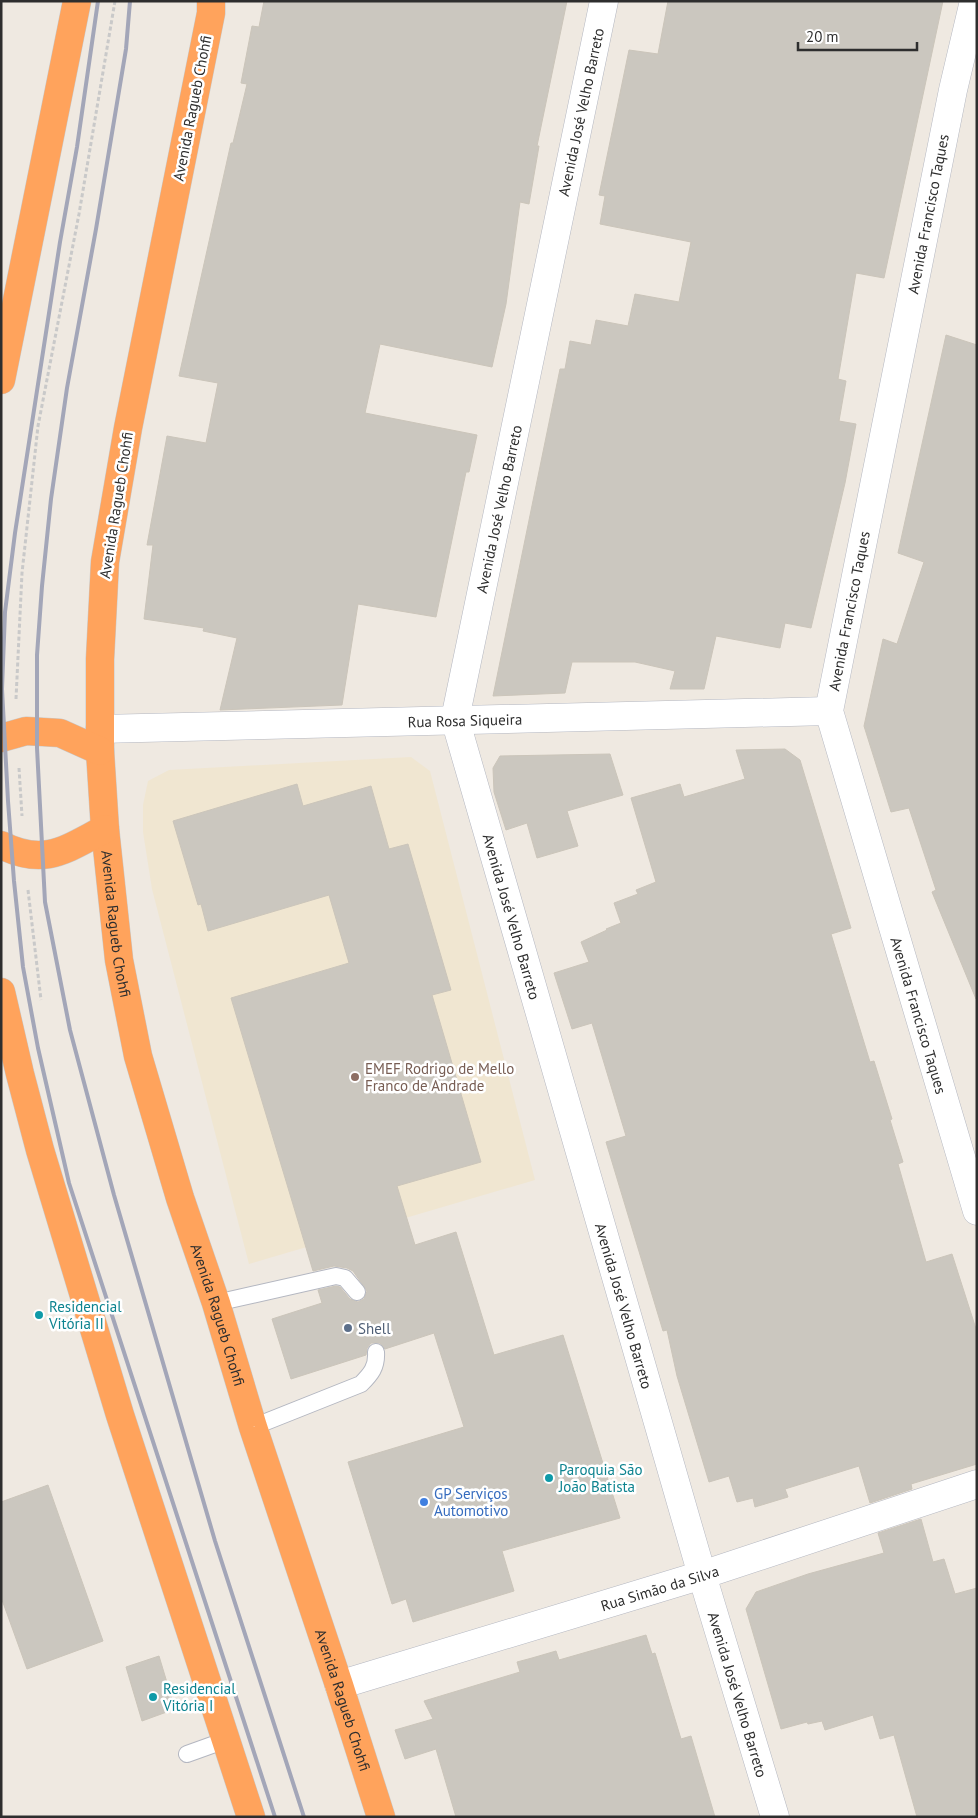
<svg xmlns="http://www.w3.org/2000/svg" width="978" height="1818" viewBox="0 0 978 1818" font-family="'PT Sans',sans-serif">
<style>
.education{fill:#f0e6d1}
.building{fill:#cbc7bf;stroke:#cbc5ba}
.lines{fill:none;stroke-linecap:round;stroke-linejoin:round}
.lane-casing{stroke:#b4b7c1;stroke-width:18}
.street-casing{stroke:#b4b7c1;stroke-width:29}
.highway-casing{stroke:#c9c9c9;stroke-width:29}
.path{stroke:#c9c9c9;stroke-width:3;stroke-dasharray:4 2.5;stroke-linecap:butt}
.lane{stroke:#fff;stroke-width:16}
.street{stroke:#fff;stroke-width:28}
.highway{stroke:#ffa35c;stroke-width:28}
.rail{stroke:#a3a6b8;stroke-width:4}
.education-dot{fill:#8d6e63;stroke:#fff;stroke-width:2}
.culture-dot{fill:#0f9aa8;stroke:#fff;stroke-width:2}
.service-dot{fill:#5c6f8a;stroke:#fff;stroke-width:2}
.shop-dot{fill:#3f7fe0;stroke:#fff;stroke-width:2}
.labels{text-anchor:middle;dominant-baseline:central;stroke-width:5;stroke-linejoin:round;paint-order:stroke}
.street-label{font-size:15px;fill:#2e2e2e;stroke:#fff}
.education-label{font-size:15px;fill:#785e54;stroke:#fff;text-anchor:start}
.culture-label{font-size:15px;fill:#0d838f;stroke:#fff;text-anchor:start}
.service-label{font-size:15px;fill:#4e5e75;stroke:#fff;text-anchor:start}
.shop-label{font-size:15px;fill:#366cbe;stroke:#fff;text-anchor:start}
</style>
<rect width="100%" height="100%" fill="#efe9e1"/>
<path class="education" d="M411 757 430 771 535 1180 249 1264 152 889 143 832V805L148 781 169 770Z"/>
<path class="building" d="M264 1H567L537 146H539L529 204 520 202 506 304 492 367 380 344 365 413 477 435 469 472H466L436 617 358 604 342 705 220 710 237 638 203 631 204 628 144 619 153 545H147L167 436 206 443 218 383 179 376 231 143H233L247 84 241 83 252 26 259 27Z
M668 1H943L884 278 856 273 838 379 846 381 839 421 856 424 845 483 811 628 785 623 780 648 716 636 704 689H670L675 671 635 662H572L565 693 493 696 560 369H565L570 341 591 345 596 320 628 326 635 294 679 302 691 242 600 224 605 196 599 195 629 50 658 54Z
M946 335 977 345 976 999 932 892 936 890 909 808 891 812 864 726 883 639 897 644 924 562 898 553Z
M785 749 800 760 851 928 831 934 870 1062 874 1061 892 1119 890 1120 903 1162 898 1164 926 1262 952 1254 977 1332V1464L911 1484 912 1489 870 1503 859 1466 785 1489 788 1497 755 1507 753 1498 737 1502 729 1476 709 1482 677 1376 667 1330 663 1331 606 1142 626 1136 592 1023 572 1029 554 973 589 962 581 942 607 930 606 929 621 923 614 903 638 894 636 890 656 882 631 798 680 784 684 797 745 779 736 750Z
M610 754 623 795 567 811 578 846 537 858 527 823 506 830 494 792 493 768 500 756Z
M297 784 303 806 371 786 389 849 408 844 451 990 432 995 481 1162 397 1186 415 1245 456 1232 494 1355 563 1335 620 1518 502 1551 514 1591 413 1622 406 1599 392 1604 348 1462 464 1427 434 1333 385 1349 380 1343H371L367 1348 366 1355 291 1379 272 1319 322 1303 318 1290 336 1286 340 1287 350 1299 358 1302 364 1299 367 1291 353 1271 347 1268 334 1266 313 1271 231 998 349 963 329 895 208 931 201 904 198 905 173 821Z
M48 1485 103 1641 27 1669 1 1597V1502Z
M921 1519 933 1562 944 1559 955 1594 977 1588V1817H917L894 1735 880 1739 873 1715 825 1730 822 1721 808 1724 807 1722 781 1729 746 1609 756 1592 808 1574 884 1553 878 1533Z
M646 1635 652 1654 655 1653 681 1739 691 1736 715 1817H456L436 1749 405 1759 395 1730 433 1719 424 1701 520 1672 517 1662 532 1658 556 1651 559 1660Z
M159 1656 175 1709 142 1721 126 1667Z"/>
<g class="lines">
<g class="lane-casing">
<path id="lane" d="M216 1303 336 1276 345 1278 357 1292
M253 1427 361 1384C371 1374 377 1367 376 1352
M187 1754 226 1740"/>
</g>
<g class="street-casing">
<g id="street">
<path id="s1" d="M604 1 455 719 702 1575 775 1817"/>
<path id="s2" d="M974 1 953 90 829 711 977 1211"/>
<path id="s3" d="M100 729 829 711"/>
<path id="s4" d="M339 1685 702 1575 977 1484"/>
</g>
</g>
<g class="highway-casing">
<g id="highway">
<path id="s5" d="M211 1V13L128 428 105 562 100 659V751L105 829 119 960 138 1056 180 1198 216 1303 253 1427 339 1685 381 1817"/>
<path d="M1 380 77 1"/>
<path d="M1 738 26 731 60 733 100 751"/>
<path d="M1 845C45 867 66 849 105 829"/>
<path d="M1 992 20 1074 40 1150 120 1415 251 1817"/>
</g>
</g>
<path class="path" d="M16 699 22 573 38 426 79 214 115 1
M19 768 22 816
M28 890 41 1000"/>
<use href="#lane" class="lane"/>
<use href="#street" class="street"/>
<use href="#highway" class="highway"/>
<path class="rail" d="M98 1 77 147 60 242 15 533 5 612 2 689 8 801 14 881 23 967 38 1048 69 1183 275 1817
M130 1 126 49 96 229 67 388 51 499 42 586 37 655V748L45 902 70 1030 114 1195 215 1541 304 1817"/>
</g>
<circle class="education-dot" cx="355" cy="1077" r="5"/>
<g class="culture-dot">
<circle cx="39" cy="1315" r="5"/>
<circle cx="549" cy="1478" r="5"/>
<circle cx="153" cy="1697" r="5"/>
</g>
<circle class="service-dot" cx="348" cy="1328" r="5"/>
<circle class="shop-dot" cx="424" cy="1502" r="5"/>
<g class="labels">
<g class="street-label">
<text transform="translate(192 108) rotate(-79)">Avenida Ragueb Chohfi</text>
<text transform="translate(581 112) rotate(-78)">Avenida José Velho Barreto</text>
<text transform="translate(928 214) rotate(-79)">Avenida Francisco Taques</text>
<text transform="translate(116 505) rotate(-81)">Avenida Ragueb Chohfi</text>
<text transform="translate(499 509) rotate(-78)">Avenida José Velho Barreto</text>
<text transform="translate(849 611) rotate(-79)">Avenida Francisco Taques</text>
<text stroke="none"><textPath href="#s3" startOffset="365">Rua Rosa Siqueira</textPath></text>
<text stroke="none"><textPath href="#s1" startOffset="939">Avenida José Velho Barreto</textPath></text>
<text stroke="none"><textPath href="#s5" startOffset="934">Avenida Ragueb Chohfi</textPath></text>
<text stroke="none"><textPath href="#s2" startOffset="1042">Avenida Francisco Taques</textPath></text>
<text stroke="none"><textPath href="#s1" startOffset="1344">Avenida José Velho Barreto</textPath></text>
<text stroke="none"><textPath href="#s5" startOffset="1339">Avenida Ragueb Chohfi</textPath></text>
<text stroke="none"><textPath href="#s4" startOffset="335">Rua Simão da Silva</textPath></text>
<text stroke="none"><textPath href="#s1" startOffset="1749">Avenida José Velho Barreto</textPath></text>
<text stroke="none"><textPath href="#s5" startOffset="1744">Avenida Ragueb Chohfi</textPath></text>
</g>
<g class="education-label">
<text x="365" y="1068">EMEF Rodrigo de Mello<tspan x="365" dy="17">Franco de Andrade</tspan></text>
</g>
<g class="culture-label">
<text x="49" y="1306">Residencial<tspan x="49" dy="17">Vitória II</tspan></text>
<text x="559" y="1469">Paroquia São<tspan x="559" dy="17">João Batista</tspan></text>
<text x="163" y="1688">Residencial<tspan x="163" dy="17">Vitória I</tspan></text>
</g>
<g class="service-label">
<text x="358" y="1328">Shell</text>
</g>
<g class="shop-label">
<text x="434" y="1493">GP Serviços<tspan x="434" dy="17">Automotivo</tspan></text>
</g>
</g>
<rect width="978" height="1818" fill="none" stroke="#2e2e2e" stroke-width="5"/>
<path d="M798 42v8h119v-8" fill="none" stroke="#2e2e2e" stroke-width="2.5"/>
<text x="806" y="42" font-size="15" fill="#2e2e2e" stroke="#ffffff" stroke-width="4" paint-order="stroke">20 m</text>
</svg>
